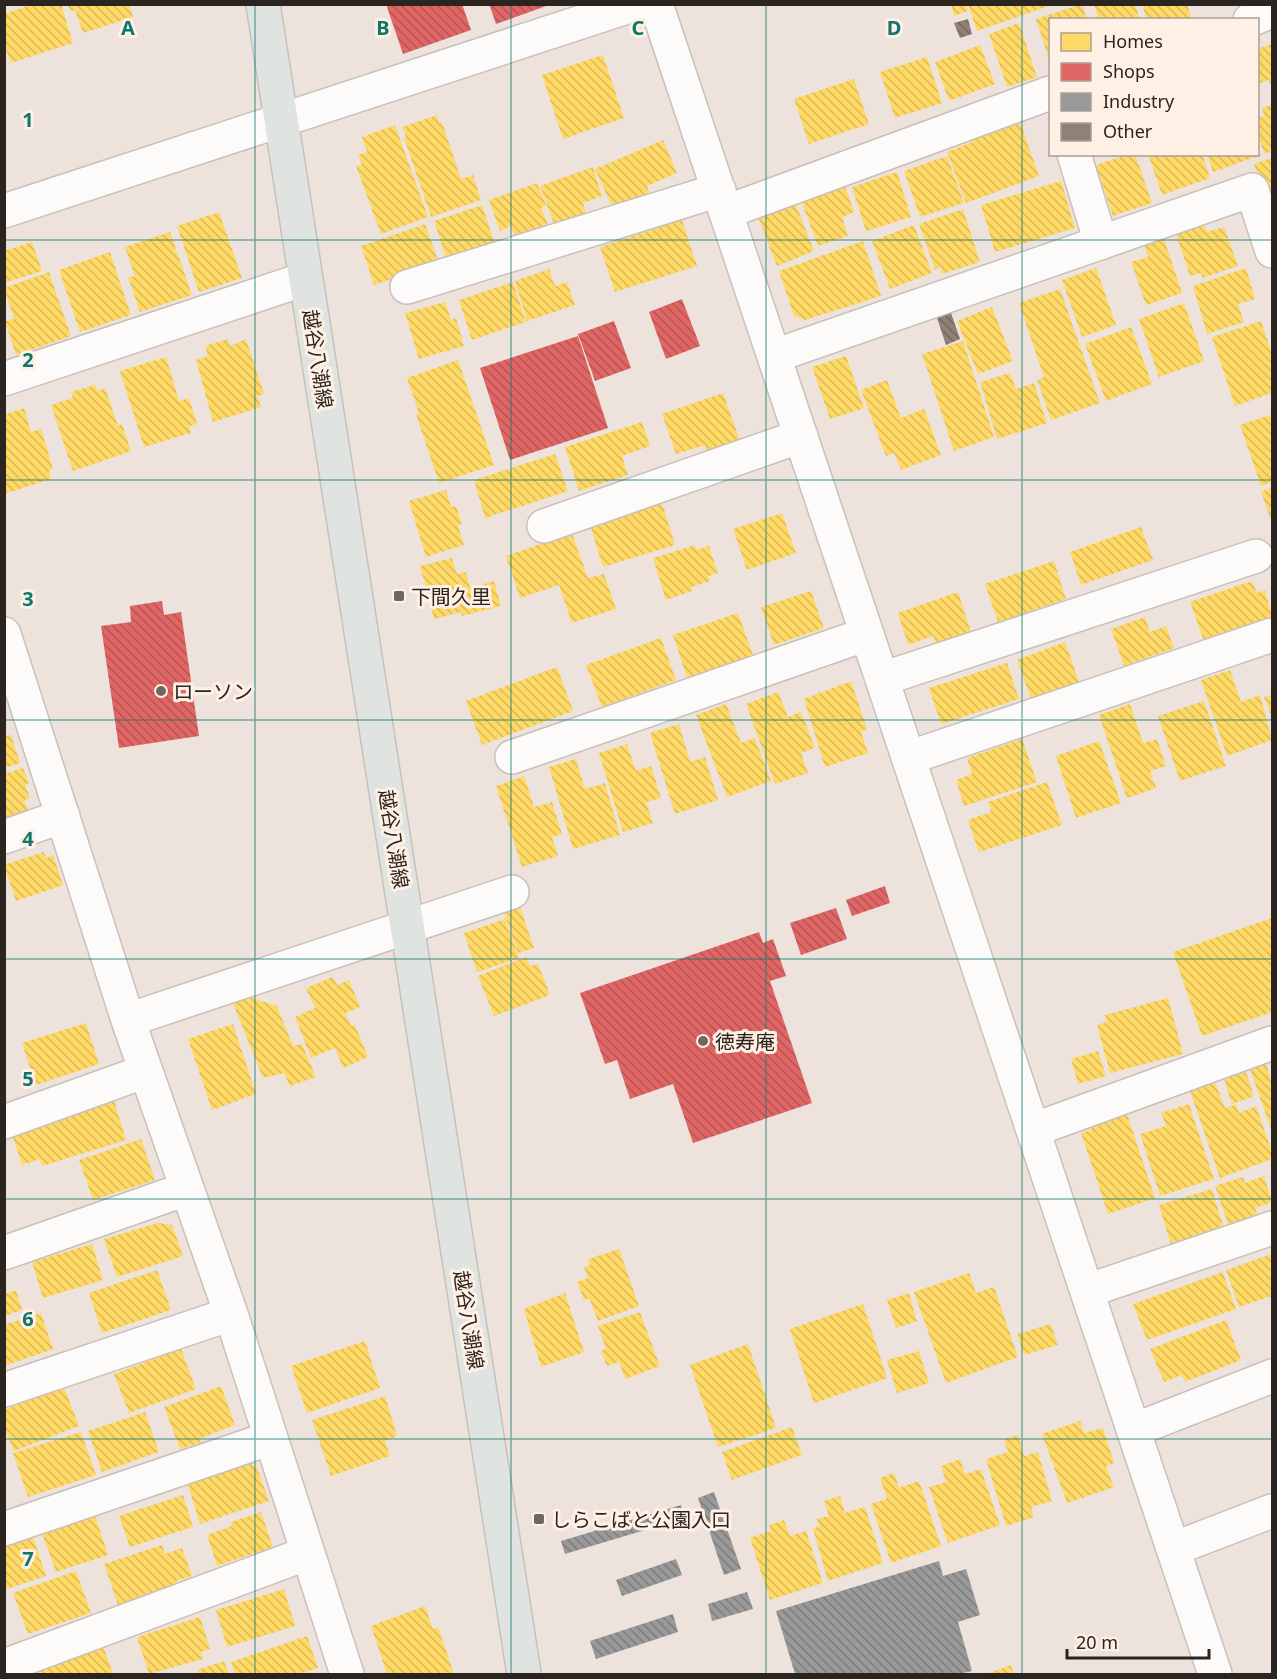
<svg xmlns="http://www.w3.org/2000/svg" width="1277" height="1679" viewBox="0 0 1277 1679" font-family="'Noto Sans','Noto Sans JP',sans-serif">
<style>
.homes{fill:url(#homes-back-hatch)}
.shops{fill:url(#shops-back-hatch)}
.industry{fill:url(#industry-back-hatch)}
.building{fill:url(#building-back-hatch)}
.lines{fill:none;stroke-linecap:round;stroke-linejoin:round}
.minor-casing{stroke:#c8c0ba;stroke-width:36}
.major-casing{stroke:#c6c1bd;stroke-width:36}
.minor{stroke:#fcfbfa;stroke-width:33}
.major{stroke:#e0e4e0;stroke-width:33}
.grid{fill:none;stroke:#0f766e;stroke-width:1.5;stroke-opacity:0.55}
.poi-dot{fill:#6f6761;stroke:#fff0e5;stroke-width:2}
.labels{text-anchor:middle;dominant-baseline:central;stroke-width:6;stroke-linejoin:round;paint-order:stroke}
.street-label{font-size:20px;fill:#2b241f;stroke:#fff0e5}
.poi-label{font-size:20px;fill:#2b241f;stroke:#fff0e5;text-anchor:start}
.grid-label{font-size:20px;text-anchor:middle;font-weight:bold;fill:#0f766e;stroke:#fff0e5;stroke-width:6;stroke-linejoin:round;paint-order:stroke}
</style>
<defs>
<pattern id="homes-back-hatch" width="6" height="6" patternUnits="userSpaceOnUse" patternTransform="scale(1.5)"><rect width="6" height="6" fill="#ffd966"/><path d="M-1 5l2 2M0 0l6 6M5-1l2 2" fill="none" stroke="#dbba58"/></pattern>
<pattern id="shops-back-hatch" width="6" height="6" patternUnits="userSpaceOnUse" patternTransform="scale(1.5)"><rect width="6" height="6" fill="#e06666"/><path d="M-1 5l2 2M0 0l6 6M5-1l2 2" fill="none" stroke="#b65453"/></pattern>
<pattern id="industry-back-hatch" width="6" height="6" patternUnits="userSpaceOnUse" patternTransform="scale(1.5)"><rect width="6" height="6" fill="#999"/><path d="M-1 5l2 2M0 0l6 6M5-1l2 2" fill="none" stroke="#7d7d7c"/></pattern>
<pattern id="building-back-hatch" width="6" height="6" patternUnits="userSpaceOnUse" patternTransform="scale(1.5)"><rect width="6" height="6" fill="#8f8175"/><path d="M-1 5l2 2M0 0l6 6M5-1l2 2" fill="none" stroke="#75695f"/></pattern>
</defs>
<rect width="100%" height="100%" fill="#eee3dc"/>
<path class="homes" d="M33 4H61L73 43 11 63 4 44V14Z
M68 4H129L133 17 83 33 75 10 70 11Z
M951 4H966L968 11 954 16Z
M968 4H1052V5L977 31Z
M1082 4 1087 20H1050V62L1036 19Z
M1094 4H1135L1140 20H1099Z
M1142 4H1187L1192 20H1147Z
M1019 23 1037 77 1007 87 989 34Z
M1272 44V88L1269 80 1258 84V49Z
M980 45 995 84 949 101 935 62Z
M603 55 624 118 563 139 542 75Z
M927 57 942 103 895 118 880 72Z
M854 79 869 124 809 144 794 99Z
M1272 105V151L1264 154 1258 133V118L1264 116 1262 108Z
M437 115 439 123 442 122 461 179 473 175 481 200 431 217 404 138 406 137 402 127Z
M1019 119 1039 176 966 203 947 152 972 142 970 137Z
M395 125 428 217 381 234 356 166 362 165 358 155 367 152 362 137Z
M663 140 677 173 647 186 650 195 614 211 595 169Z
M1129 154H1135L1152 203 1113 216 1096 165Z
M1148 154H1202L1210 178 1162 195Z
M1207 154H1261V155L1213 172Z
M947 156 964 203 920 217 904 171Z
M1272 158V210H1270L1254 164Z
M593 167 602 196 583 203 586 213 554 224 540 186Z
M897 172 911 217 866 231 852 187Z
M843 180 854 212 842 217 848 236 818 246 801 200Z
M1061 181 1075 228 995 252 981 205Z
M537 183 546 205 541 208 548 224 515 237 511 226 500 231 489 200Z
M795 202 814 251 777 266 758 217Z
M482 205 495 244 447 261 434 221Z
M963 209 980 262 942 274 941 267 935 270 919 224Z
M219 212 242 278 199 292 177 226Z
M682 220 697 266 615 292 600 247Z
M425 224 439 263 374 285 361 246Z
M1204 224 1207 232 1224 227 1238 266 1203 278 1201 273 1190 276 1176 234Z
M914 225 932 273 890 289 872 241Z
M170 232 192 295 140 312 128 277 135 276 125 247Z
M1164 239 1182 293 1146 305 1131 262 1148 257 1144 245Z
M863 241 881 296 805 320 794 316 779 271Z
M32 242 42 271 4 283V251Z
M110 252 131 315 80 332 59 270Z
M1096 268 1116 325 1082 337 1062 280Z
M1246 268 1255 299 1238 304 1244 322 1207 334 1193 286Z
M549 269 555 286 567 282 575 305 527 321 515 281Z
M49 272 71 336 16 355 5 321 14 319 4 288Z
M513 282 526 322 472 340 459 300Z
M1060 289 1100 403 1051 420 1037 380 1044 377 1019 303Z
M445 302 451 320 456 318 464 346 419 359 405 313Z
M1184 303 1204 361 1159 377 1139 319Z
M992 307 1013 361 978 374 957 321Z
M1261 321 1272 354V393L1235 406 1212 337Z
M1131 327 1152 384 1106 401 1085 344Z
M228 339 230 346 246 339 264 394 257 396 261 407 213 422 196 360 208 356 205 346Z
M963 341 994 437 954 451 922 354Z
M846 356 864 408 830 419 812 367Z
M166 357 179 401 189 398 197 424 189 426 191 433 144 447 120 371Z
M458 360 494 465 439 483 416 414 419 413 407 378Z
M1010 373 1016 389 1034 383 1047 423 997 439 980 382Z
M887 380 901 418 924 409 941 455 901 470 894 453 886 456 861 390Z
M95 385 97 391 105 388 118 426 122 424 131 451 73 471 51 405 73 398 71 392Z
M723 393 740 441 707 452 705 445 676 454 662 414Z
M24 408 31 432 41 429 53 469 49 471 51 479 4 494V415Z
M1270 415 1272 421V482L1261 486 1240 425Z
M642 422 650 446 622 456 628 475 579 491 565 447Z
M555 454 568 491 485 518 474 480Z
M1272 487V523L1261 492Z
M446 490 451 507 456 506 462 524 458 525 464 545 426 557 409 501Z
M662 503 675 545 603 567 590 525Z
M782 513 796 553 747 570 733 529Z
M1141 527 1153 560 1081 585 1070 552Z
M572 533 588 578 604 574 616 609 572 623 559 585 520 598 506 556Z
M695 545 696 550 709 546 718 573 708 576 710 581 691 587 692 591 666 600 653 558Z
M452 558 457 574 466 572 470 588 494 581 501 606 462 616 461 612 434 619 420 566Z
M1054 561 1066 599 998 622 985 584Z
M1252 581 1257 593 1265 590 1272 617 1204 641 1190 602Z
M811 591 824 628 774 645 761 607Z
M958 592 971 632 936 644 933 636 908 645 898 613Z
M738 613 753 655 687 678 673 635Z
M1145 617 1150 632 1166 626 1174 648 1124 666 1111 629Z
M661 638 676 680 602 707 586 665Z
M1065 642 1079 682 1031 699 1017 660Z
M1007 663 1019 699 941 724 929 688Z
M557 667 573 711 482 745 466 701Z
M1230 670 1241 702 1260 695 1272 740 1227 756 1201 680Z
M851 681 867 729 861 732 868 753 825 767 804 699Z
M778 692 788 717 801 712 815 748 801 753 808 773 775 784 746 704Z
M1272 695V718L1264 697Z
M1204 701 1226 766 1180 781 1158 716Z
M726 704 741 743 755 738 771 781 727 797 696 715Z
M1130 704 1143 743 1157 739 1166 766 1150 771 1156 788 1127 798 1099 715Z
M679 724 690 762 705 757 718 800 675 814 650 733Z
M11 735 20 763 4 768V737Z
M1022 739 1037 782 964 806 956 780 972 774 967 758Z
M1099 741 1121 803 1076 818 1056 756Z
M627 744 636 771 651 766 661 798 646 802 653 823 623 832 599 753Z
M576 759 585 789 605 783 620 835 573 849 549 767Z
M23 768 29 783 25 785 30 798 24 800 29 812 4 821V774Z
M524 776 534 807 552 802 562 834 552 837 558 856 522 867 496 786Z
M1047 782 1062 825 979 852 968 820 991 812 988 802Z
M44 852 46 858 53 855 63 885 16 901 4 865Z
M520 907 534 948 518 953 504 912Z
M1272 918V1012L1202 1036 1173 952Z
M505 919 519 958 477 972 464 933Z
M526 957 530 966 538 964 550 995 494 1016 478 976Z
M333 977 337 985 349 980 360 1007 345 1013 351 1026 355 1025 368 1057 343 1068 335 1048 311 1058 295 1017 315 1008 306 988Z
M248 997 277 1006 293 1046 302 1044 316 1077 290 1086 284 1073 263 1078 233 1003Z
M1168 998 1183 1054 1110 1073 1097 1025 1107 1022 1105 1015Z
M86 1023 99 1064 36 1085 22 1043Z
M233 1024 256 1094 212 1110 188 1039Z
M1098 1051 1106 1076 1078 1084 1071 1059Z
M1266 1064 1272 1084V1132L1250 1069Z
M1246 1072 1254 1096 1232 1104 1224 1079Z
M1215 1082 1225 1108 1236 1104 1239 1113 1256 1106 1272 1152V1159L1220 1178 1190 1091Z
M114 1100 126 1140 42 1166 40 1159 22 1165 11 1131Z
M1189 1104 1214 1179 1160 1196 1140 1134 1166 1126 1161 1113Z
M1126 1111 1155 1198 1108 1214 1081 1133 1092 1130 1090 1123Z
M141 1139 155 1180 93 1200 79 1160Z
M1264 1176 1272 1202 1255 1208 1258 1216 1229 1227 1215 1186 1243 1177 1245 1183Z
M1212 1189 1224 1229 1171 1245 1159 1205Z
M158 1223 172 1225 183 1256 117 1277 104 1239Z
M92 1244 103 1280 43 1298 32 1262Z
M619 1249 639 1306 598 1321 589 1298 584 1300 577 1282 588 1278 584 1267 590 1265 588 1259Z
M1272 1254V1296L1239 1307 1226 1270Z
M157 1270 171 1310 102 1333 89 1293Z
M1223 1272 1236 1309 1147 1340 1133 1304Z
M969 1273 976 1293 994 1287 1018 1357 946 1383 914 1292Z
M16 1290 22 1310 5 1316V1294Z
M565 1293 584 1352 541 1367 524 1309Z
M909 1293 917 1321 896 1328 887 1300Z
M863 1304 887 1378 814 1403 790 1329Z
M640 1312 660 1366 625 1379 619 1362 607 1366 601 1351 606 1349 598 1326Z
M41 1313 53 1349 4 1366V1325Z
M1226 1320 1241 1360 1185 1382 1182 1375 1164 1382 1150 1349Z
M1051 1324 1058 1345 1024 1355 1017 1334Z
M365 1341 380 1388 307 1413 291 1366Z
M748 1344 776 1428 718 1447 690 1365Z
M181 1349 196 1389 129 1413 114 1374Z
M919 1351 929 1383 897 1393 887 1360Z
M221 1386 235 1425 199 1439 201 1442 180 1449 164 1407Z
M64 1387 79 1426 14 1451 4 1427V1410Z
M385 1396 397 1436 385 1441 390 1456 331 1476 312 1420Z
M145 1412 159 1452 102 1472 88 1431Z
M1080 1421 1084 1433 1103 1428 1114 1463 1106 1466 1114 1487 1067 1503 1042 1434Z
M792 1427 802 1455 732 1480 722 1452Z
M81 1432 96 1475 28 1497 13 1453Z
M1018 1435 1024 1456 1038 1452 1052 1501 1031 1507 1034 1517 1006 1526 986 1459 1008 1452 1004 1439Z
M960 1459 965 1474 981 1469 1000 1525 948 1543 929 1487 946 1482 941 1466Z
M243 1461 245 1465 251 1464 257 1468 269 1501 200 1524 187 1482Z
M894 1473 899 1488 919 1481 941 1546 891 1563 871 1504 887 1499 880 1478Z
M183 1495 193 1527 130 1547 119 1516Z
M840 1496 845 1513 865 1507 883 1563 828 1581 813 1529 819 1526 817 1519 829 1516 824 1501Z
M261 1512 273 1547 217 1566 207 1535 232 1526 231 1522Z
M95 1515 108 1555 56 1572 42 1533Z
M784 1520 790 1536 806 1531 823 1583 770 1600 750 1538 771 1531 769 1525Z
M32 1534 46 1576 4 1590V1543Z
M162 1545 165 1554 182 1548 192 1576 176 1581 177 1585 118 1605 104 1564Z
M76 1571 91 1613 28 1634 13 1593Z
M284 1589 295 1626 227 1647 216 1610Z
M425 1606 433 1629 438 1627 454 1674H387L371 1626Z
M200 1617 210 1649 201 1652 203 1659 149 1674 137 1637Z
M307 1636 318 1668 299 1674H235L231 1662Z
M103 1646 113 1674H42L39 1667Z
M224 1661 229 1674H198L197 1670Z
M1011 1665 1014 1674H986Z"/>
<path class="shops" d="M386 4H462L471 30 403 54Z
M489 4H548L549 5 496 24Z
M682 299 700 346 666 359 649 312Z
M614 321 631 368 595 381 578 334Z
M578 336 608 428 510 460 480 368Z
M162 601 164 615 181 612 199 736 119 748 101 626 131 622 130 606Z
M885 886 890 903 852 916 846 900Z
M836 908 847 939 801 955 790 923Z
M759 932 763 943 773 939 786 976 770 981 812 1103 693 1143 673 1084 630 1099 617 1060 605 1064 580 993Z"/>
<path class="industry" d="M714 1492 741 1569 724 1575 698 1498Z
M681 1505 685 1518 565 1554 561 1541Z
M676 1559 682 1575 622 1596 616 1580Z
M939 1561 943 1576 966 1569 980 1615 958 1622 972 1671 959 1674H795L776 1611Z
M747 1592 753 1609 712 1621 708 1604Z
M673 1614 678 1632 596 1659 590 1641Z"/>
<path class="building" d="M968 19 972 34 960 38 954 23Z
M950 310 960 339 946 345 936 315Z"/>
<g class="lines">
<g class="minor-casing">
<path id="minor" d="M656 4 1215 1674
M1250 20 1272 11
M1074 154 1101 243
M4 211 636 4
M726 212 1050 93
M407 287 719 190
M774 356 1252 190 1272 251
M4 379 305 279
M544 526 801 436
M4 634 128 1020 231 1314 347 1674
M882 679 1256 556
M512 757 867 634
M908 758 1272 635
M4 837 63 816
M128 1020 512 892
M4 1122 146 1071
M1033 1130 1272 1043
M4 1253 186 1189
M1087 1291 1272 1228
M4 1390 231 1314
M1134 1430 1272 1376
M4 1529 271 1438
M1173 1549 1272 1511
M4 1666 308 1553"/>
</g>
<g class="major-casing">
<path id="major" d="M263 4 524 1674"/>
</g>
<use href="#minor" class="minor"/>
<use href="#major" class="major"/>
</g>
<path class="grid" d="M255 4V1674M511 4V1674M766 4V1674M1022 4V1674M4 240H1272M4 480H1272M4 720H1272M4 959H1272M4 1199H1272M4 1439H1272"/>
<g class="poi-dot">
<rect x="393" y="590" width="12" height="12" rx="3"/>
<circle cx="161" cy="691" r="6"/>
<circle cx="703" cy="1041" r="6"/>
<rect x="533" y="1513" width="12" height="12" rx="3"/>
</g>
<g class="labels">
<g class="street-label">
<text transform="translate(318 359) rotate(81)">越谷八潮線</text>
<text transform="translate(394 839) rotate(81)">越谷八潮線</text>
<text transform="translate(469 1320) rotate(81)">越谷八潮線</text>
</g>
<g class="poi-label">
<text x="411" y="596">下間久里</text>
<text x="173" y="691">ローソン</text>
<text x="715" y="1041">徳寿庵</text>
<text x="551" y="1519">しらこばと公園入口</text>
</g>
</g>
<g class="grid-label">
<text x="128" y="35">A</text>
<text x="383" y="35">B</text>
<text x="638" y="35">C</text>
<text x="894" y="35">D</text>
<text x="28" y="127">1</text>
<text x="28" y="367">2</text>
<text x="28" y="606">3</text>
<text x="28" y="846">4</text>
<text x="28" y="1086">5</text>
<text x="28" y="1326">6</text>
<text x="28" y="1566">7</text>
</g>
<rect width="1277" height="1679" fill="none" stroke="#2b241f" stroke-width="12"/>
<rect x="1049" y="18" width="210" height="138" fill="#fff0e5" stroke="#aa9e96" stroke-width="1.5"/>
<rect x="1061" y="33" width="30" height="18" fill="#ffd966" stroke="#aa9e96" stroke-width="1.5"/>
<text x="1103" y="48" font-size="18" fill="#2b241f">Homes</text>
<rect x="1061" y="63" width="30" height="18" fill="#e06666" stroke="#aa9e96" stroke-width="1.5"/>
<text x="1103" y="78" font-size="18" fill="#2b241f">Shops</text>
<rect x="1061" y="93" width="30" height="18" fill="#999999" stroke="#aa9e96" stroke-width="1.5"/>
<text x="1103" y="108" font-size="18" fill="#2b241f">Industry</text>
<rect x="1061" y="123" width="30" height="18" fill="#8f8175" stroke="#aa9e96" stroke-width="1.5"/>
<text x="1103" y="138" font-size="18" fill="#2b241f">Other</text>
<path d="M1067 1649v9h142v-9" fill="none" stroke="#2b241f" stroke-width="3"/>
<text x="1076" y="1649" font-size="18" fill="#2b241f" stroke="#fff0e5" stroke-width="4.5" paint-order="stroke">20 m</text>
</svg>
